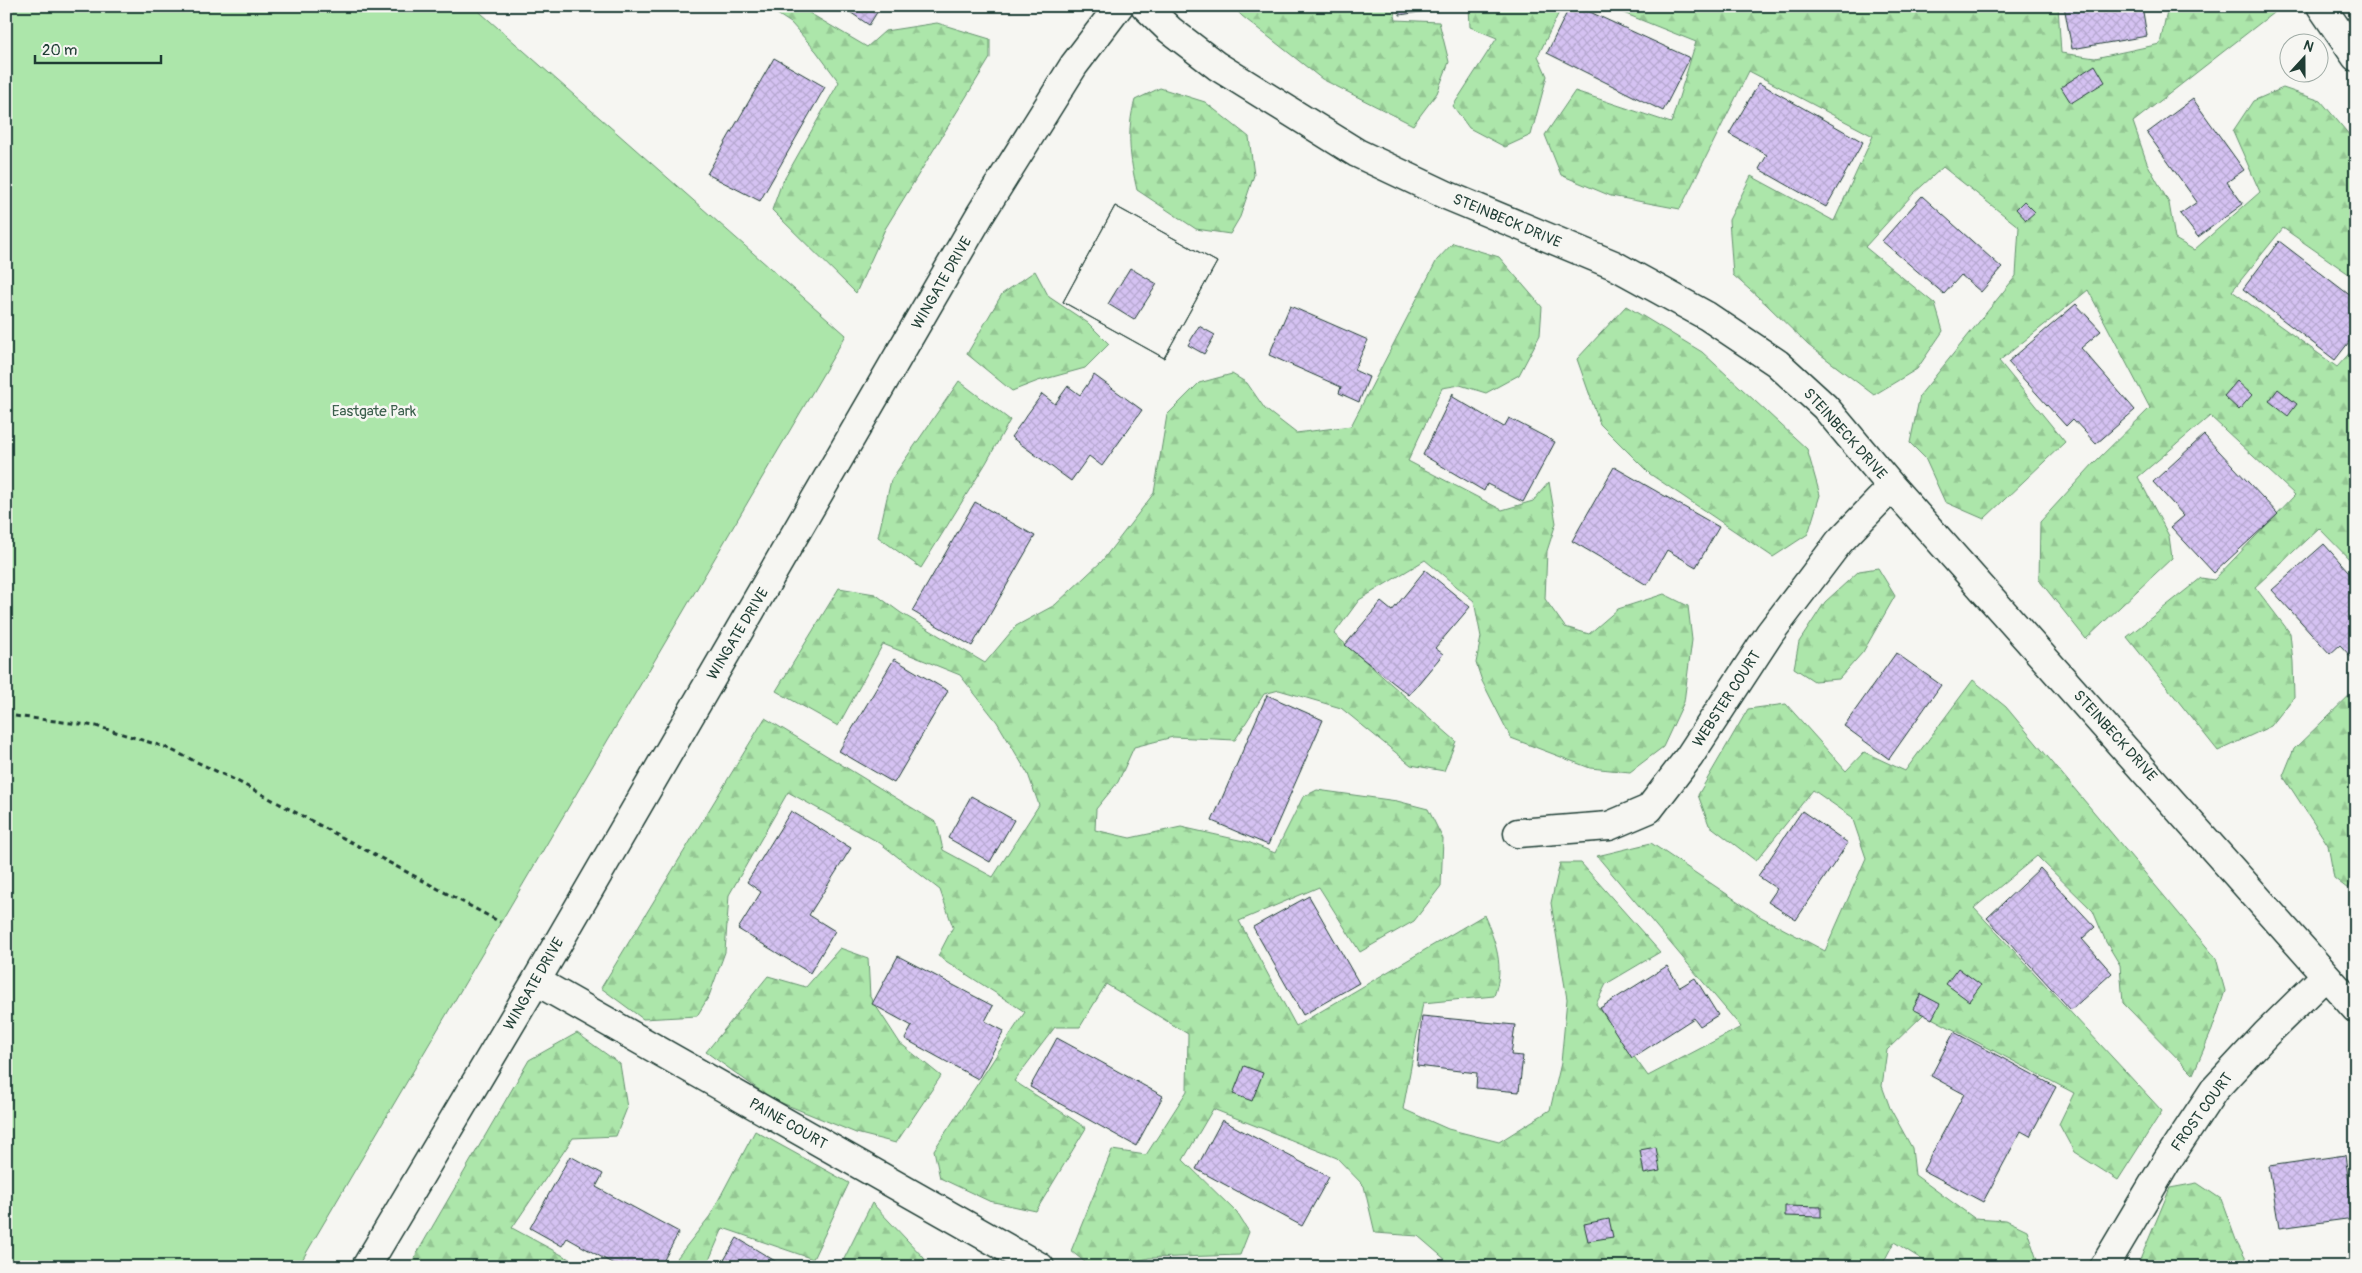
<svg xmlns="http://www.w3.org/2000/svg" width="2362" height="1273" viewBox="0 0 2362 1273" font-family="Pangolin,sans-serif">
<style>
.forest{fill:url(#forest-firs);stroke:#66926f}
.park{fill:#ace6aa;stroke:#66926f}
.building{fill:url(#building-cross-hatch);stroke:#1f3d34;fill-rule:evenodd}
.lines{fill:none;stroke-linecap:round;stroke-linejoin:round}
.street-casing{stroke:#1f3d34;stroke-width:31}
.path{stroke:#1f3d34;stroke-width:3;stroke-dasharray:5 4;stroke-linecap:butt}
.street{stroke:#f6f6f2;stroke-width:28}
.labels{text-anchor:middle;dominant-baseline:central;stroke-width:5;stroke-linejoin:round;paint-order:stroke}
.street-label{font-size:15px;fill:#1f3d34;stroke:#f6f6f2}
.park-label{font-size:15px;fill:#3b5f4c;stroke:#f6f6f2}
</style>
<defs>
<pattern id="forest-firs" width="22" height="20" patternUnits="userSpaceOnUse" patternTransform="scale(1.25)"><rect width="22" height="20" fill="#ace6aa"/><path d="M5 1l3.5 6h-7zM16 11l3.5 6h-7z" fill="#94c693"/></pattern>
<pattern id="building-cross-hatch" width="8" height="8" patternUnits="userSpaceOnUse" patternTransform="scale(1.25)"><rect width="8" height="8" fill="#d5c2f2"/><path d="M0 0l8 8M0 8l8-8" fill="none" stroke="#b6a8d0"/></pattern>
</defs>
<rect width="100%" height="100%" fill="#f6f6f2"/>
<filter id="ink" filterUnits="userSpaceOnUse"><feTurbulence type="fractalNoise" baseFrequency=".02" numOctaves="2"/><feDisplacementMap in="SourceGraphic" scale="10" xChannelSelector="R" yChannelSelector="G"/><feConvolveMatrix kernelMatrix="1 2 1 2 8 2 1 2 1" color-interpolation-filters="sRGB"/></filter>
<g filter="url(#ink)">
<path class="forest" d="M765 6H801L811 14 867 47 885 31 937 23 990 39V58L885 229 856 293 772 210 781 185 839 82 816 51 791 23Z
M1232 6H1393L1396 20 1439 22 1449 62 1437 93 1413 125 1322 79 1242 16Z
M1469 6H1562L1538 56 1547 76 1531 135 1505 147 1469 128 1453 106 1497 38 1470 27Z
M1606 6H2058L2061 53 2095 58 2160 44 2168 6H2282L2133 122 2147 163 2169 203 2175 239 2194 250 2260 192 2233 131 2253 101 2283 88 2321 101 2356 143V279L2283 228 2232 291 2337 367 2356 346V566L2319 528 2255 587 2290 633 2293 662 2294 697 2271 726 2218 751 2127 637 2201 578 2214 580 2295 495 2210 416 2138 477 2169 536 2172 558 2086 639 2039 580 2040 522 2094 463 2150 408 2088 290 1999 361 2065 442 1984 519 1945 502 1925 458 1910 443 1920 395 2016 276 2019 227 1943 167 1913 194 1865 247 1935 304 1943 331 1917 369 1874 395 1808 345 1766 304 1733 275 1729 220 1751 176 1834 221 1873 136 1749 71 1680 209 1611 196 1561 175 1545 135 1575 91 1671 123 1696 42Z
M1160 88 1205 102 1249 137 1254 175 1240 217 1230 234 1196 229 1137 190C1130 159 1126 131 1135 100Z
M1453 243 1499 257 1542 307 1540 335 1519 375 1486 393 1460 385 1442 388 1408 461 1502 510 1533 501 1549 482 1556 523 1547 551 1545 599 1565 627 1589 634 1618 609 1664 594 1688 606 1692 640 1684 702 1663 747 1630 772 1590 768 1511 738 1482 681 1476 663 1481 637 1474 601 1425 560 1359 600 1334 634 1456 741 1444 771 1411 765 1341 708 1279 690 1264 694 1235 740 1173 737 1134 747 1118 782 1096 809 1095 830 1130 838 1181 827 1248 842 1275 853 1303 797 1317 790 1397 801 1428 809 1443 839 1441 886 1414 921 1360 952 1319 887 1239 921 1296 1026 1484 915C1496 943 1505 966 1494 996L1423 1003 1403 1109 1448 1129 1499 1142 1550 1110 1561 1063 1567 999 1551 903 1560 863H1581L1660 952 1606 984 1596 1004 1648 1076 1741 1027 1597 856 1651 843 1761 917 1825 951 1866 858 1852 817 1813 790 1756 861 1709 825 1698 795 1748 709 1786 704 1846 771 1864 752 1905 771 1973 680 2006 707 2216 958 2225 991 2212 1030 2193 1074 2123 1003 2120 965 2106 942 2093 911 2037 856 1974 908 2162 1111 2118 1180 2074 1152 2059 1124 2074 1093 1924 1014 1887 1050 1882 1086 1890 1108 1912 1148 1915 1175 1974 1218 2006 1220 2027 1230 2037 1260 2034 1267H1934L1894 1242 1881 1267H1454L1418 1236 1375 1233 1364 1186 1337 1158 1213 1109 1183 1160 1237 1213 1249 1232 1240 1255 1149 1258 1115 1267H1091L1071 1251 1112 1150 1146 1155 1187 1091 1188 1034 1106 984 1080 1027H1055L1014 1081 1086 1128 1036 1211 989 1201 940 1178 934 1150 1025 1012 938 956 953 927 940 890 880 843 788 792 729 895 725 952 709 996 697 1016 643 1019 601 988 765 718 937 823 943 850 993 877 1039 805 1028 774 997 722 960 675 883 644 838 726 776 691 839 588 875 594 901 613 985 663 1016 626 1055 605 1102 561 1154 493 1167 415 1199 383 1232 374 1247 383 1265 409 1296 433 1351 426 1437 260Z
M1035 271 1049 297 1088 323 1109 344 1085 368 1038 381 1012 391 967 354 1002 294Z
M1626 306 1702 352 1807 449 1820 495 1808 534 1773 557 1650 474 1600 424 1577 359Z
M959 381 1010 420 986 463 921 568 878 537 891 480Z
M1878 568 1895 596 1863 652 1839 679 1814 681 1794 668 1799 642 1825 602 1859 571Z
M2356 689V871L2348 889 2334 878 2328 845 2283 776 2294 749Z
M840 948 868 958 870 997 900 1043 941 1076 896 1143 856 1133 772 1099 706 1052 768 976 806 987Z
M577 1033 620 1064 627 1108 616 1136 573 1138 512 1228 584 1267H409L529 1060Z
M755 1131 849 1183 813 1259 723 1228 706 1267H670L710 1216Z
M2197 1183 2221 1199 2236 1240 2250 1267H2137L2170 1188Z
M872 1203 924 1258 926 1267H840Z"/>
<path class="park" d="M6 6H473L846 335 298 1267H6Z"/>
<path class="building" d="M841 6H881L869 25Z
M1399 6H1453V7L1400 15Z
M1570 6H1577L1690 58 1663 111 1547 53Z
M2064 6H2142L2147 36 2072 49Z
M774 58 825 87 760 201 707 174Z
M2095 65 2105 82 2071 103 2061 87Z
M1759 83 1863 142 1826 207 1759 169 1767 155 1729 134Z
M2193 99 2244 170 2227 182 2243 204 2198 237 2180 214 2197 202 2147 133Z
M1922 196 2002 268 1981 292 1961 275 1944 294 1882 241Z
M2024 201 2035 212 2026 220 2016 209Z
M1115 206 1217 262 1164 358 1063 302ZM1130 268 1157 284 1134 320 1108 304Z
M1115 206 1217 262 1164 358 1063 302Z
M2279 241 2356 300V333L2335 360 2243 289Z
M2076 304 2101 331 2081 348 2135 410 2096 444 2073 419 2066 426 2008 362Z
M1290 306 1368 340 1354 370 1369 377 1359 402 1339 393 1341 387 1269 355Z
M1199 326 1215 335 1204 354 1188 345Z
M1094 375 1142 410 1102 466 1089 456 1071 481 1011 437 1042 394 1055 404 1068 386 1080 395Z
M2237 381 2252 395 2239 410 2224 396Z
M2278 389 2297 404 2288 416 2269 401Z
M1453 393V397L1504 427 1509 418 1555 442 1523 502 1487 484 1484 491 1423 455Z
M2204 435 2278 514 2214 573 2171 527 2184 516 2153 482Z
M1614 467 1719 527 1696 567 1667 550 1647 585 1572 541Z
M975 502 1035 536 972 646 912 611Z
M2324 544 2356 580V662L2340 645 2330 654 2272 590Z
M1425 570 1470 607 1435 648 1443 654 1409 695 1345 645 1381 602 1392 611Z
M1896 653 1941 685 1889 759 1844 726Z
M894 659 948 691 894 783 839 751Z
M1267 695 1323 720 1268 845 1212 821Z
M971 796 1014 820 990 862 948 838Z
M791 811 851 848 809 915 835 931 810 973 738 929 761 892 747 882Z
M1802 811 1848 843 1796 920 1768 902 1777 889 1758 876Z
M2040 868 2095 927 2082 939 2112 973 2071 1010 1987 918Z
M1309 896 1359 983 1303 1015 1253 927Z
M898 956 993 1006 985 1021 1004 1031 978 1079 905 1039 912 1026 872 1004Z
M1667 966 1680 987 1695 978 1718 1015 1700 1026 1694 1018 1632 1058 1600 1008Z
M1958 968 1981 985 1969 1001 1946 984Z
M1921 994 1940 1004 1932 1019 1913 1009Z
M1422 1016 1515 1025 1511 1055 1523 1056 1519 1092 1476 1088 1477 1073 1417 1066Z
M1954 1032 2056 1087 2030 1136 2021 1131 1983 1202 1923 1170 1964 1094 1931 1076Z
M1057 1038 1163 1096 1136 1146 1030 1087Z
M1244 1066 1263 1073 1252 1101 1233 1094Z
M1222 1120 1329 1177 1302 1226 1196 1169Z
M1656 1147 1660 1171 1644 1174 1640 1150Z
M2345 1155 2354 1218 2279 1228 2269 1166Z
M570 1156 603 1174 596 1187 679 1232 660 1267H619L567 1238 562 1246 530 1228Z
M1785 1206 1821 1207V1217L1785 1216Z
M1609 1219 1613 1237 1588 1241 1584 1224Z
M737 1238 785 1267H720Z"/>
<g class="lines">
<g class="street-casing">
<path id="street" d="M1145 6 1170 30 1217 66 1357 153 1446 195 1614 265 1707 316 1777 363 1825 407 1892 487 2356 1009
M2321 6 2356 57
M1518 833 1609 826 1649 809 1689 757 1770 633 1839 542 1892 487
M536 981 1040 1267
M366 1267 536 981 980 215 1074 65 1119 6
M2104 1267 2167 1161 2214 1090 2266 1034 2325 976"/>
</g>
<path class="path" d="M6 715 96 726 165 747 237 781 500 922"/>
<use href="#street" class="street"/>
</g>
</g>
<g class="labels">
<g class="street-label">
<text transform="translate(1507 221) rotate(23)">STEINBECK DRIVE</text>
<text transform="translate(942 283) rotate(-60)">WINGATE DRIVE</text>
<text transform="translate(1845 434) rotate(48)">STEINBECK DRIVE</text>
<text transform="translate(738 634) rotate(-59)">WINGATE DRIVE</text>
<text transform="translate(1727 699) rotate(-57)">WEBSTER COURT</text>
<text transform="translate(2115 736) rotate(48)">STEINBECK DRIVE</text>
<text transform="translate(534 984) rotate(-60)">WINGATE DRIVE</text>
<text transform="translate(2202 1112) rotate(-54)">FROST COURT</text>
<text transform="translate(788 1124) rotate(30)">PAINE COURT</text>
</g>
<g class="park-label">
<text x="374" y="411">Eastgate Park</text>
</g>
</g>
<rect width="2362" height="1273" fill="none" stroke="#f6f6f2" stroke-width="25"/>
<rect x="12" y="12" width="2337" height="1248" fill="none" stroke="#1f3d34" stroke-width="2" filter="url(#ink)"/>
<g transform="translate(2304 58) rotate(21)"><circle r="24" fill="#f6f6f2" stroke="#a0aca6"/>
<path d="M0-4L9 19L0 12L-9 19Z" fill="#1f3d34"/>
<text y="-8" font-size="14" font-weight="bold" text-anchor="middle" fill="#1f3d34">N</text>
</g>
<path d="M35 55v8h126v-8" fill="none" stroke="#1f3d34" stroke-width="2.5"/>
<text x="42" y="55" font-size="15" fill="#1f3d34" stroke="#f6f6f2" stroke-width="4" paint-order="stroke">20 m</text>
</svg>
